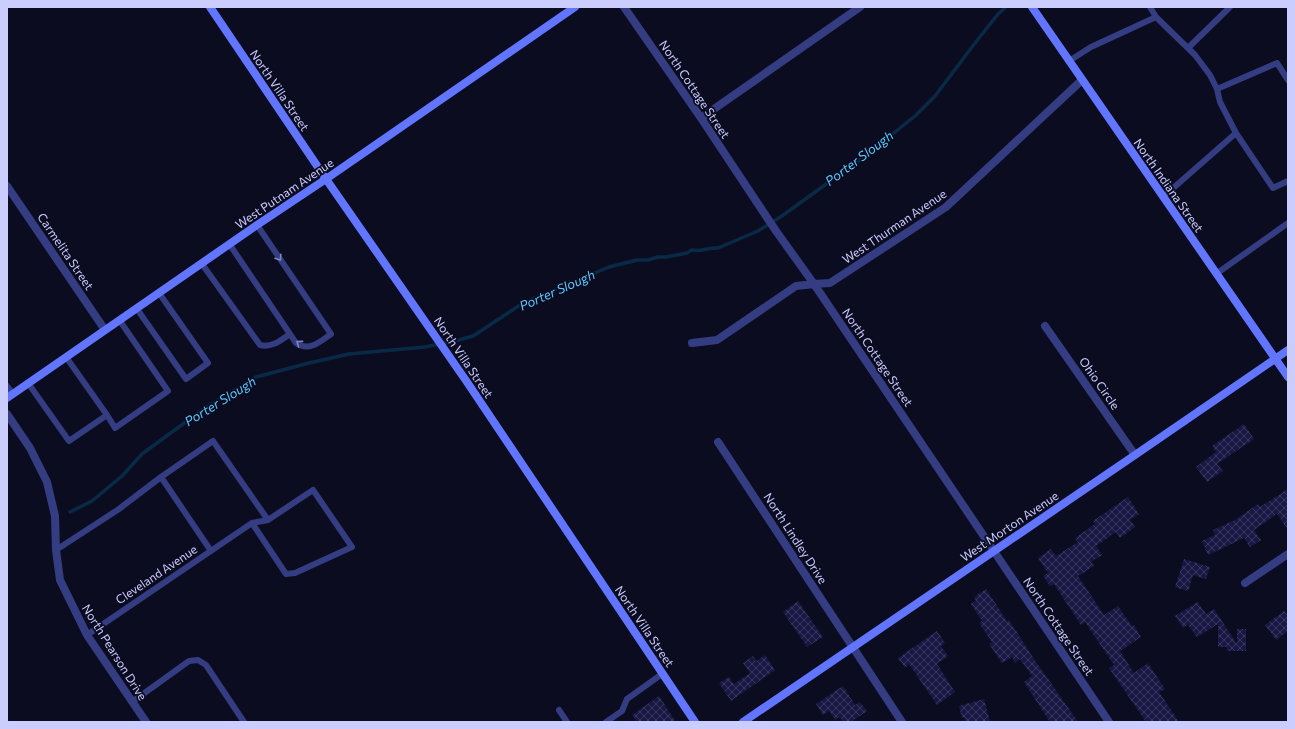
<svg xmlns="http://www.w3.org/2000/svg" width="1295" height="729" viewBox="0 0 1295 729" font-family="Commissioner,sans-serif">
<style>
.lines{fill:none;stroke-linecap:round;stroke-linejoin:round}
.stream{stroke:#092a47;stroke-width:3.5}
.building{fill:url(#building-cross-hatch)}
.lane{stroke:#343c82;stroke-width:6}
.street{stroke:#343c82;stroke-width:8}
.secondary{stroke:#6275ff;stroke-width:8}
.oneway{stroke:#8084c0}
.labels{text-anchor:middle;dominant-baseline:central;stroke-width:3.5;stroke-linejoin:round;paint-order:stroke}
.street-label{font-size:12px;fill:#cbcdff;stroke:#0c0c21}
.water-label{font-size:13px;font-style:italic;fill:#59caff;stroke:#0c0c21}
</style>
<defs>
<pattern id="building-cross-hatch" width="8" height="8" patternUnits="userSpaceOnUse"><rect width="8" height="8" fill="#191743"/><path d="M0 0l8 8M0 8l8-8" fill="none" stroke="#39385f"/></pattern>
</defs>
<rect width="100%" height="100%" fill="#0c0c21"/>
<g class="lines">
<path class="stream" d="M70 512 92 501 122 476 142 454 202 410 256 377 309 363 349 354 425 347 455 341 473 336 523 303 609 267 637 260H648L658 257H666L687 253 692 250C701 252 709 247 718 248L758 231 782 216 869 153 915 116 935 96 975 43 998 14 1006 7"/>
</g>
<path class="building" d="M1244 424 1254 439 1217 464 1223 471 1207 482 1196 467 1216 452 1212 446Z
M1288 489V530L1277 514 1254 530 1261 540 1250 547 1244 538 1208 555 1202 541 1215 535 1213 530 1235 520 1258 504 1260 507Z
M1128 497 1139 514 1130 520 1135 527 1120 538 1116 532 1096 546 1102 555 1091 562 1094 566 1078 576 1104 615 1118 606 1132 626 1134 625 1141 637 1120 651 1134 673 1148 663 1165 689 1159 692 1179 722H1146L1109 668 1114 665 1085 622 1081 625 1054 584 1050 586 1043 576 1048 573 1038 558 1051 549 1056 556 1078 542 1075 538 1095 524 1093 521Z
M1184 559 1210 567 1206 579 1193 575 1188 591 1175 587Z
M986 589 1007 621 1009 620 1032 656 1078 722H1050L1024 682 1032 676 1020 659 1015 663 1012 657 1002 663 989 644 992 642 979 623 982 621 971 604 976 601 974 597Z
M798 601 823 637 807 647 783 612Z
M1198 602 1206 614 1214 609 1237 644V629H1246V651H1227V647H1218V624L1197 637 1188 625 1183 628 1175 616Z
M1284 611 1288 616V631L1276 640 1265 625Z
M937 631 945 643 941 646 948 656 937 664 955 692 937 705 909 664 905 668 898 658Z
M765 655 775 670 731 701 719 683 729 677 734 684 750 673 743 663 753 656 756 661Z
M843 686 855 705 860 702 867 711 851 722H843L840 717 835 720 829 711 823 715 816 704Z
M659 696 676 722H637L632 715Z
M984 699 990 722H965L964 717 962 718 959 706Z"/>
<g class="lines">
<path class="lane" d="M1150 7 1156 17 1195 55 1210 75 1217 89 1220 102 1236 133 1273 188 1288 181
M1188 48 1230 7
M1069 61 1091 47 1156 17
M1217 89 1277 63 1288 80
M1163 197 1236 133
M230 245 296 343C309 352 320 342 331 334L257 225
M202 264 260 345C272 348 281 340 290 334
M1216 274 1288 223
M137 309 186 379 208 363 159 293
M66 357 107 415
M28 383 69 441 107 415 115 428 168 391 120 321
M7 386 13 394
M161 477 211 551
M56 550 119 509 161 477 213 441 268 520
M87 635 252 523 268 520 313 490 352 547 295 573 286 574 252 523
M132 702 189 661 198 660 206 665 244 722
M559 710 567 722
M606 722 622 711 627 699 662 674"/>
<path class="street" d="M624 7 701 118 776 231 814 284 1109 722
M701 118 860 7
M7 186 105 330
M1045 326 1135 455
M692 343 717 340 796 286 814 284 830 283 946 207 1082 80
M7 414 30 448 47 482 55 516 56 550 60 580 87 635 146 722
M718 442 902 722
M1245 583 1288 554"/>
<path class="secondary" d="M210 7 326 179 467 382 695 722
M1032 7 1288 377
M7 398 257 225 326 179 575 7
M743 722 1135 455 1288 350"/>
</g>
<defs><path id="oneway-chevron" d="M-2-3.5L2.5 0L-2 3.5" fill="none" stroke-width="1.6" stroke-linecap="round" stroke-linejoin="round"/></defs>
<g class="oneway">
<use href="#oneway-chevron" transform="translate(279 258) rotate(56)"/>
<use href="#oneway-chevron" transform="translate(299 343) rotate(-144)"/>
</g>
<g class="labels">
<g class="street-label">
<text transform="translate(695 89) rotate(56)">North Cottage Street</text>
<text transform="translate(280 90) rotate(56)">North Villa Street</text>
<text transform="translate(1169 185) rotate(55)">North Indiana Street</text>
<text transform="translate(284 193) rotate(-34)">West Putnam Avenue</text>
<text transform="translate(894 226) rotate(-34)">West Thurman Avenue</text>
<text transform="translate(66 251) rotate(56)">Carmelita Street</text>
<text transform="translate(464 357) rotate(56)">North Villa Street</text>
<text transform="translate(878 357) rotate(56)">North Cottage Street</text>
<text transform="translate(1100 383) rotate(55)">Ohio Circle</text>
<text transform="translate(1009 526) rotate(-34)">West Morton Avenue</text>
<text transform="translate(796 538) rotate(57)">North Lindley Drive</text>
<text transform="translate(156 574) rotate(-34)">Cleveland Avenue</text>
<text transform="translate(645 626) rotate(56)">North Villa Street</text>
<text transform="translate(1059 626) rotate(56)">North Cottage Street</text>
<text transform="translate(115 652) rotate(58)">North Pearson Drive</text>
</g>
<g class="water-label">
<text transform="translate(859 158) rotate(-37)">Porter Slough</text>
<text transform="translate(557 290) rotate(-24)">Porter Slough</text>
<text transform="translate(220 401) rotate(-32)">Porter Slough</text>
</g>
</g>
<rect width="1295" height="729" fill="none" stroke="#cbcdff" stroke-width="16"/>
</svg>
